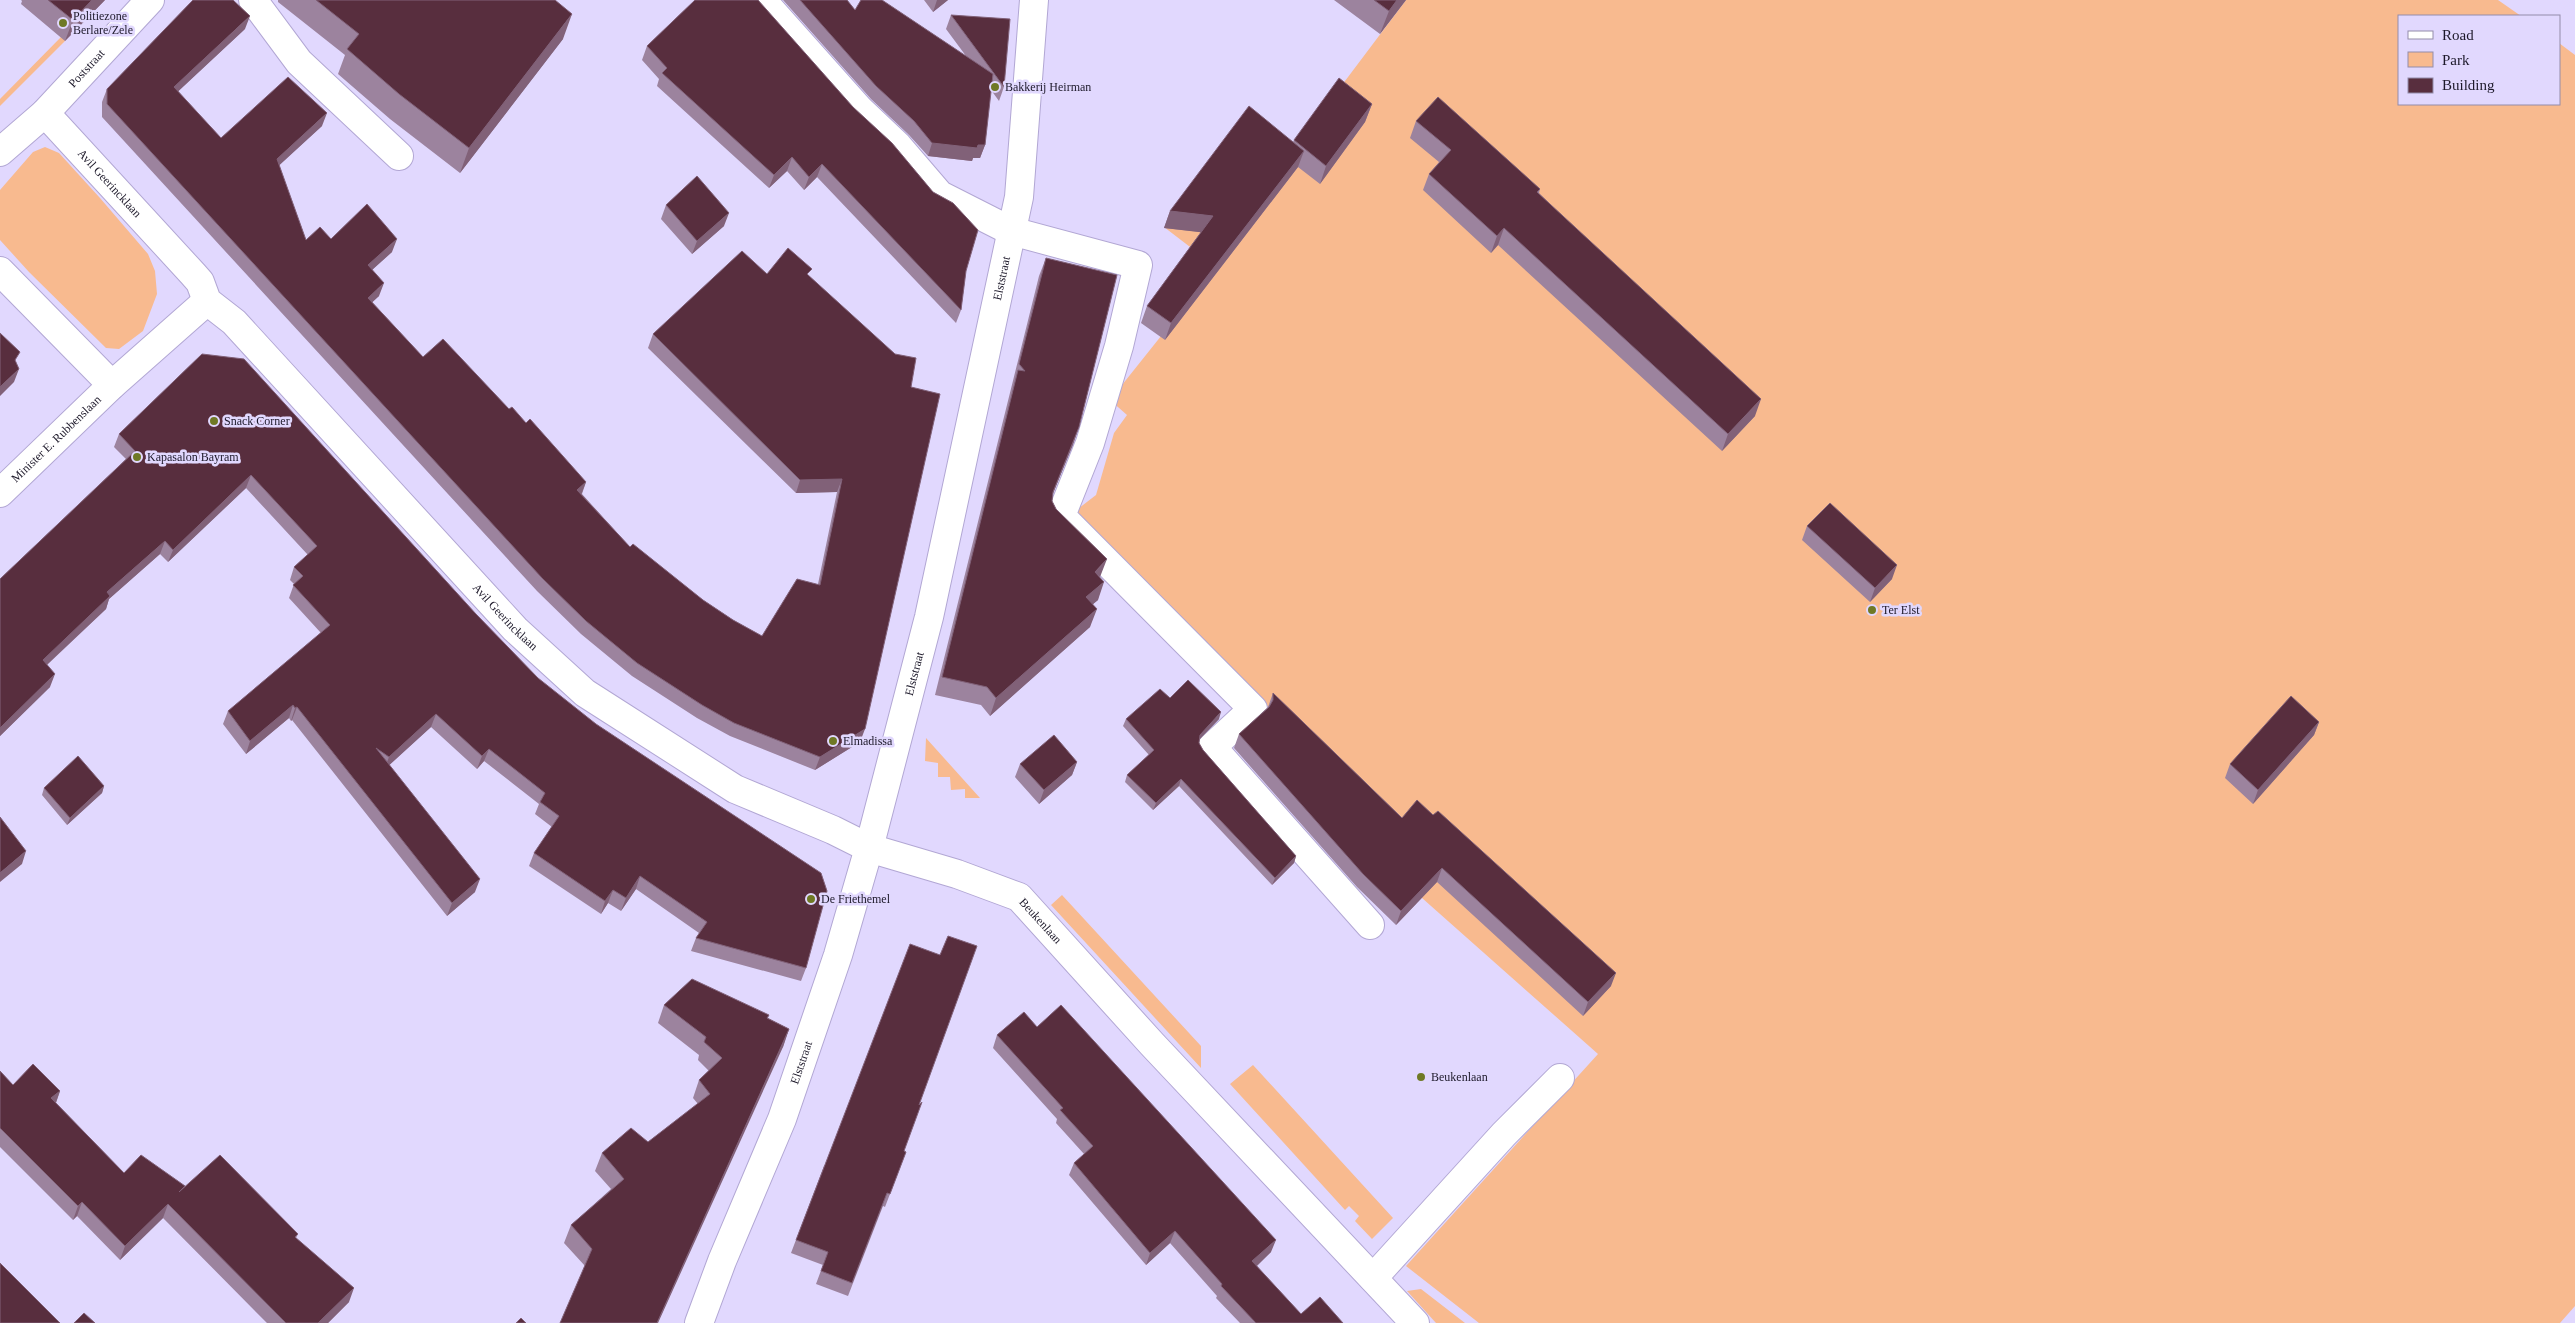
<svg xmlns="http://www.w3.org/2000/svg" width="2575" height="1323" viewBox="0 0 2575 1323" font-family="'Times New Roman',serif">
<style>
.green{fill:#f8ba8f}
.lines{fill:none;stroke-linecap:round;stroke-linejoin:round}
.minor-casing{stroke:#b2a7d4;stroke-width:30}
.minor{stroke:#fff;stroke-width:28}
.wall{fill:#9c839e}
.shaded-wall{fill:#816178}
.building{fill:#582e3e;stroke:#816178}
.poi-dot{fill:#6f7925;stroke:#e1d8fe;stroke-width:2}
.labels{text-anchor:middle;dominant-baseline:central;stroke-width:5;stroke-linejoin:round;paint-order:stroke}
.poi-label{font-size:12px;fill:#1d192a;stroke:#e1d8fe;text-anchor:start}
.street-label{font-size:12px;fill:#1d192a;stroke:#e1d8fe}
</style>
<rect width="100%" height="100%" fill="#e1d8fe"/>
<path class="green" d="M1406 0H2498L2521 16H2399V104H2559V43L2575 55V1306L2560 1323H1479L1406 1266 1598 1054 1422 898 1353 830 1372 808 1070 515 1096 495 1114 433 1127 415 1110 400 1185 306 1194 250 1164 227 1287 158Z
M61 37 66 40 0 106V99Z
M45 147 59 153 100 198 148 254 155 271 157 294 143 331 119 349 106 348 29 272 0 240V190L33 152Z
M926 738 980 798H965V789L951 790 950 777H938V763L925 761Z
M1062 895 1201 1046V1068L1051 905Z
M1253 1065 1393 1218 1372 1239 1355 1221 1359 1216 1349 1206 1345 1210 1230 1084Z
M1421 1289 1465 1323H1436L1407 1291Z"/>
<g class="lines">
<g class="minor-casing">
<g id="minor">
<path d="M253 0 299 62 399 156"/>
<path d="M762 0 860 110 898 146 940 195 1011 231 1138 265 1119 346 1090 443 1061 516 1253 709 1212 747 1370 925"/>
<path id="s1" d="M45 113 150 0"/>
<path id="s2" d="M0 152 45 113 193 274 200 282 207 301 234 322 515 629 585 693 735 789 833 830 869 848 957 874 1019 897 1152 1044 1415 1323"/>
<path d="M0 271 112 385 207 301"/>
<path id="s3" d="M0 493 112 385"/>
<path d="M1373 1278 1504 1134 1560 1078"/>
<path id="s4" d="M699 1323 722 1261 782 1119 838 955 869 848 929 617 1019 197 1034 0"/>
</g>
</g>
<use href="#minor" class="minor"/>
</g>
<path class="wall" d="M21 0H105L65 41 21 4 22 1Z
M278 0H555L563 39 460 173 390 119 338 74 345 55 278 2Z
M695 0 966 271 961 310 956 323 817 177 804 190 787 171 769 188 657 86 659 79 642 60 647 46Z
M783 0H847L855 10 966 56 946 29 951 15 1004 87 999 101 991 90 985 145 980 158H973L972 161 928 156 909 135 871 99Z
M924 0H948L933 12Z
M1334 0H1406L1380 34Z
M245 29 178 91 221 138 322 126 279 165 306 240 331 239 392 252 372 270 379 296 372 302 423 357 509 409 526 423 586 482 582 494 630 547 703 600 733 620 762 636 818 584 837 492 796 493 648 348 653 334 767 274 809 276 911 387 860 742 815 770 730 736 697 718 632 676 581 634 537 591 102 117V102L107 89Z
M1372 104 1365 122 1320 184 1298 167 1165 340 1141 323 1147 306 1201 232 1164 228 1170 211 1293 142 1294 140Z
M1416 121 1540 189 1539 193 1755 416 1722 451 1498 245 1491 253 1423 190 1429 174 1439 162 1410 138Z
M666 205 724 226 692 254 661 219Z
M1046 258 1079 427 1053 494 1052 501 1056 509 1100 578 1098 600 1093 604 1090 627 990 716 981 705 935 695 1039 276Z
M202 354 476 614 806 968 801 981 691 951 696 938 699 933 636 889 621 911 608 903 601 914 529 866 534 853 552 827 535 814 539 804 484 761 477 769 431 727 389 765 475 892 447 916 292 720 291 721 289 718 246 754 223 724 228 711 321 633 289 598 294 584 290 580 294 567 308 555 246 488 168 562 160 554 109 599 106 609 47 665 50 687 0 736V579L126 459 114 447 119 434Z
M1807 526 1892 579 1870 602 1802 540Z
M1273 693 1402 818 1611 986 1583 1016 1437 882 1396 925 1357 887 1234 748 1239 734 1268 707Z
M1170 698 1219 719 1199 740V743L1203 750 1296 856 1294 863 1272 885 1179 786 1153 810 1125 782 1127 775 1149 755 1123 726 1126 719Z
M2319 722 2314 735 2253 804 2225 778 2230 764Z
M1077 762 1072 775 1039 804 1015 777 1020 764Z
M104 786 102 793 67 825 42 795 44 788Z
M664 1005 769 1015 768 1018 789 1029 783 1047 585 1266 564 1243 571 1225 611 1189 595 1171 602 1153 648 1142 698 1104 693 1098 699 1080 709 1071 698 1060 699 1055 658 1023Z
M1037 1027 1271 1252 1257 1266 1301 1314 1343 1323H1240L1216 1298 1217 1296 1170 1243 1146 1265 1069 1175 1074 1163 1084 1154 1056 1123 1057 1119 993 1048 997 1035Z
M0 1071 13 1085 60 1091 56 1103 124 1173 185 1186 298 1234 296 1238 349 1302 328 1323H267L163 1218 120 1260 77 1216 73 1220 0 1147Z
M919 1105 904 1151 906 1152 885 1207 883 1206 848 1296 816 1284 823 1265 791 1253 824 1166Z"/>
<path class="shaded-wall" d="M92 0H105L65 41 73 20Z
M937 0H948L933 12Z
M1397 0H1406L1380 34 1389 11Z
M572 14 563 39 460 173 469 148Z
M250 16 245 29 169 100 174 87Z
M1372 104 1365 122 1320 184 1326 166Z
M327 113 322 126 272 172 277 159Z
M932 143 978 145H985L980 158H973L972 161 928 156Z
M1304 151 1298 167 1165 340 1171 323Z
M792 157 787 171 769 188 774 175Z
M822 164 817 177 804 190 809 177Z
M1170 211 1213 216 1207 233 1164 228Z
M729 213 724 226 692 254 697 241Z
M1504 228 1498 245 1491 253 1497 236Z
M397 239 392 252 363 278 368 265Z
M384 283 379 296 363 311 368 298Z
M19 369 14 382 0 396V387Z
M1761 399 1755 416 1722 451 1728 434Z
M1079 427 1073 445 1046 510 1053 492Z
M251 475 246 488 168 562 173 550Z
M842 479 837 492 796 493 800 480Z
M586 482 581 495 577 490Z
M165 541 160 554 109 599 106 609 38 673 43 660 107 592Z
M1107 559 1100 577 1095 572Z
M1897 565 1892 579 1870 602 1875 588Z
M1104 582 1098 600 1080 615 1086 597Z
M1097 609 1090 627 990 716 996 698Z
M55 674 50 687 0 736V728Z
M293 705 289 718 246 754 250 741Z
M297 707 292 720 291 721 295 708Z
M1221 712 1219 719 1197 742 1200 735Z
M436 714 431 727 384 770 389 757Z
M2319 722 2314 735 2253 804 2258 790Z
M865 729 860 742 815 770 820 757Z
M489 749 484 761 477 769 482 756Z
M1077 762 1072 775 1039 804 1044 790Z
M1181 779 1179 786 1153 810 1156 803Z
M104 786 102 793 67 825 70 818Z
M26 851 22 864 0 882V873Z
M1296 856 1294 863 1272 885 1275 878Z
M1442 868 1437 882 1396 925 1401 911Z
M640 876 636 889 621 911 626 898Z
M480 879 475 892 447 916 452 903Z
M613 890 608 903 601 914 605 901Z
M1616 973 1611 986 1583 1016 1588 1002Z
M789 1029 783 1047 658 1323H657Z
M60 1091 55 1105 51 1098Z
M82 1202 77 1216 73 1220 78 1206Z
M168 1204 163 1218 120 1260 125 1246Z
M1175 1231 1170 1243 1146 1265 1150 1253Z
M1276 1240 1271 1252 1248 1274 1252 1261Z
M354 1288 349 1302 328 1323H318Z"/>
<path class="building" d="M48 0H92L73 20Z
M193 0H233L250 16 174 87 221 138 288 77 327 113 277 159 306 240 320 227 331 239 367 204 397 239 368 265 384 283 368 298 423 357 443 339 509 409 512 407 526 423 530 419 586 482 577 490 630 547 633 544 703 600 733 620 762 636 797 579 820 585 842 479 800 480 653 334 742 251 767 274 788 248 812 269 807 274 895 354 916 358 911 387 940 394 865 729 820 757 734 723 702 705 637 663 586 621 542 578 107 104V89Z
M316 0H555L572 14 469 148 399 94 347 49 359 34Z
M695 0H758L853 107 892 143 933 192 953 203 978 230 966 271 961 310 822 164 809 177 792 157 774 175 662 73 667 68 647 46Z
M800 0H847L855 10 861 0H882L993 74 985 145H978L977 148 932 143 914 121 876 86Z
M1374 0H1397L1389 11Z
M951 15 1010 19 1004 87Z
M1339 78 1372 104 1326 166 1294 140Z
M1438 97 1540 189 1537 192 1761 399 1728 434 1504 228 1497 236 1429 174 1451 150 1416 121Z
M1249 106 1304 151 1171 323 1147 306 1213 216 1170 211Z
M697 176 729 213 697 241 666 205Z
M1046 258 1117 275 1079 427 1053 492 1052 501 1056 509 1107 559 1095 572 1104 582 1086 597 1097 609 996 698 987 687 942 677 1018 370 1025 371 1019 364Z
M0 333 20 352 15 360 19 369 0 387Z
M202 354 244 359 476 614 538 678 596 724 821 873 827 891 806 968 696 938 707 922 640 876 626 898 613 890 605 901 534 853 559 816 540 802 545 793 489 749 482 756 436 714 389 757 376 748 480 879 452 903 297 707 295 708 293 705 250 741 228 711 330 625 293 585 303 576 294 567 317 546 251 475 173 550 165 541 107 592 110 596 43 660 55 674 0 728V579L135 451 119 434Z
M1830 503 1897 565 1875 588 1807 526Z
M1188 680 1221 712 1200 735 1199 743 1203 750 1296 856 1275 878 1181 779 1156 803 1127 775 1154 750 1126 719 1160 689 1170 698Z
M1273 693 1402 818 1417 800 1433 815 1438 811 1616 973 1588 1002 1442 868 1401 911 1363 874 1239 734 1269 707 1273 700Z
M2291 696 2319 722 2258 790 2230 764Z
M1054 735 1077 762 1044 790 1020 764Z
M78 756 104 786 70 818 44 788Z
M0 817 26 851 0 873Z
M948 936 977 946 919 1105 922 1102 904 1151 906 1152 890 1194 887 1193 852 1283 821 1271 828 1252 796 1240 910 944 940 955Z
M692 979 769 1015 767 1018 789 1029 657 1323H560L592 1249 571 1225 624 1179 602 1153 631 1128 648 1142 710 1094 699 1080 722 1058 704 1042 706 1037 664 1005Z
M1061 1005 1276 1240 1252 1261 1301 1314 1320 1297 1343 1323H1256L1221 1286 1222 1284 1175 1231 1150 1253 1074 1163 1093 1146 1060 1110 1063 1108 997 1035 1024 1012 1037 1027Z
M33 1064 60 1091 51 1098 124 1173 141 1155 185 1186 179 1192 220 1155 298 1234 295 1237 354 1288 318 1323H286L168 1204 125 1246 82 1202 78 1206 0 1128V1071L13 1085Z
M0 1263 60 1323H0Z
M84 1313 95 1323H74Z
M521 1318 526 1323H516Z"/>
<g class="poi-dot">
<circle cx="63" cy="23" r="5"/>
<circle cx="995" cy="87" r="5"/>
<circle cx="214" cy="421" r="5"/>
<circle cx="137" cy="457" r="5"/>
<circle cx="1872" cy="610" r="5"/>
<circle cx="833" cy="741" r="5"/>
<circle cx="811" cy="899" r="5"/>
<circle cx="1421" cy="1077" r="5"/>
</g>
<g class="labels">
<g class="poi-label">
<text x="73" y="16">Politiezone<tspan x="73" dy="14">Berlare/Zele</tspan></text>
<text x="1005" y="87">Bakkerij Heirman</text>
<text x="224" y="421">Snack Corner</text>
<text x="147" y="457">Kapasalon Bayram</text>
<text x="1882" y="610">Ter Elst</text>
<text x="843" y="741">Elmadissa</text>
<text x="821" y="899">De Friethemel</text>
<text x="1431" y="1077">Beukenlaan</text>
</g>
<g class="street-label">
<text stroke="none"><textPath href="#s1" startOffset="61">Poststraat</textPath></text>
<text stroke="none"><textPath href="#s2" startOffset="155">Avil Geerincklaan</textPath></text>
<text stroke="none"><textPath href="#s4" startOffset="1090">Elststraat</textPath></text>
<text stroke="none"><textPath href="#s3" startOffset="78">Minister E. Rubbenslaan</textPath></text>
<text stroke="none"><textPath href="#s2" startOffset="744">Avil Geerincklaan</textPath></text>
<text stroke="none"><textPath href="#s4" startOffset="685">Elststraat</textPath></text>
<text stroke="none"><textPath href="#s2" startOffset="1369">Beukenlaan</textPath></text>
<text stroke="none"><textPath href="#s4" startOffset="280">Elststraat</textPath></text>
</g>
</g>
<rect x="2398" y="15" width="162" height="90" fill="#e1d8fe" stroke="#938ca9"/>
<rect x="2408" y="31" width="25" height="8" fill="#ffffff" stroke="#938ca9"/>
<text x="2442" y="40" font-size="15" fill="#1d192a">Road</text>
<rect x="2408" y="52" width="25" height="15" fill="#f8ba8f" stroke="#938ca9"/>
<text x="2442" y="65" font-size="15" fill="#1d192a">Park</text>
<rect x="2408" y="78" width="25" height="15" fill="#582e3e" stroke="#938ca9"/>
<text x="2442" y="90" font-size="15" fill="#1d192a">Building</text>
</svg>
